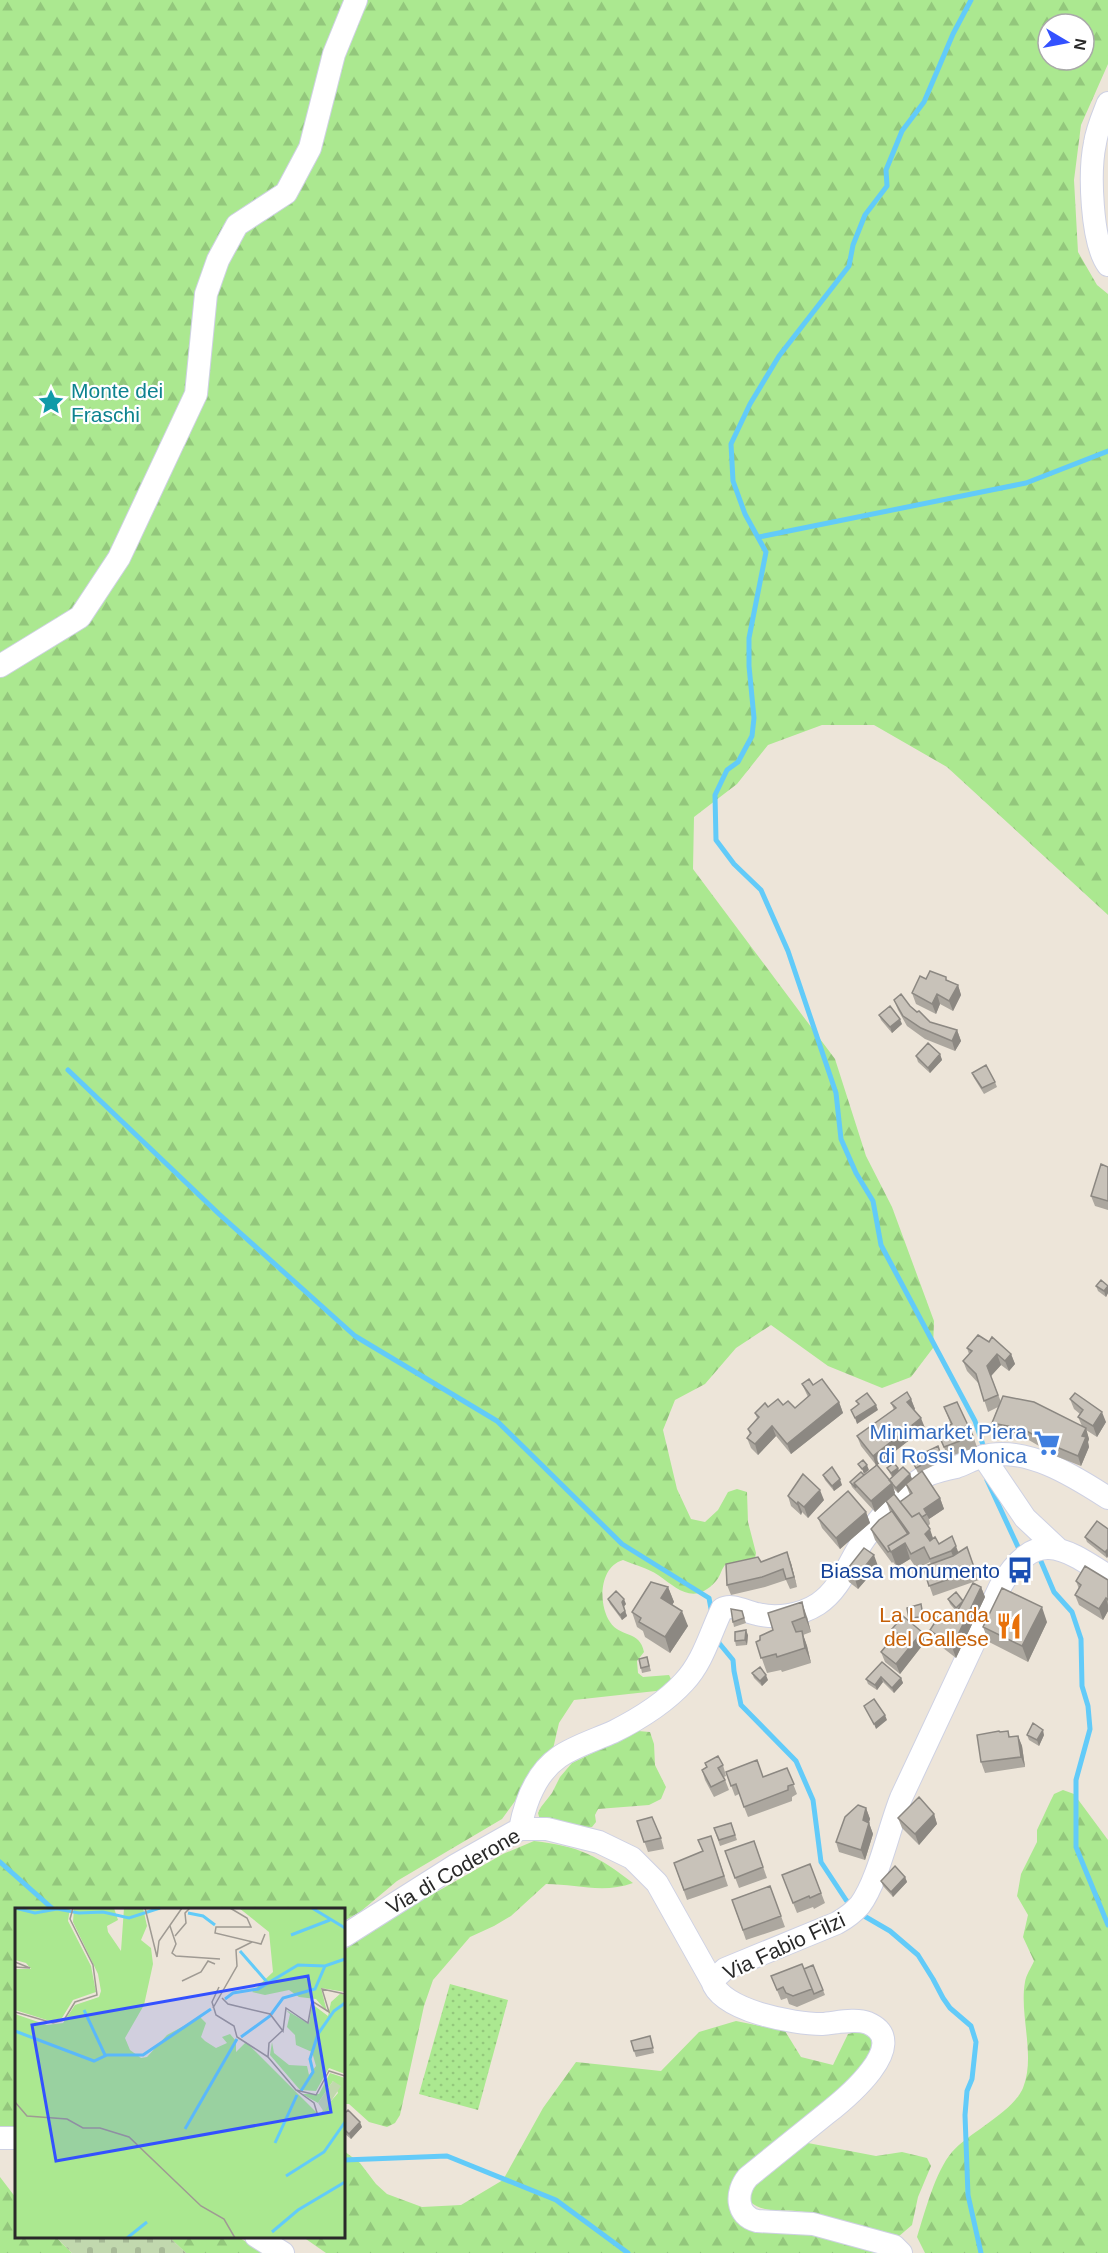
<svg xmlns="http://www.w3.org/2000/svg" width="1108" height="2253" viewBox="0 0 1108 2253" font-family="Helvetica,sans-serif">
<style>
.forest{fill:url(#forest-firs);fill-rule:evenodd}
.cemetery{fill:url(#cemetery-stones)}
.park{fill:url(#park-dots)}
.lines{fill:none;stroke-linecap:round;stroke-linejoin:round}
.stream{stroke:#62cbf9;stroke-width:5}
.minor-casing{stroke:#ced1e3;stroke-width:24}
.minor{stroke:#fff;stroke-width:22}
.wall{fill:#aca79f;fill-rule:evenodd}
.shaded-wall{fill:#8c8882}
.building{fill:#c8c2b9;stroke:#8c8882;stroke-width:1.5}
.labels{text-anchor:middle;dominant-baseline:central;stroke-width:4.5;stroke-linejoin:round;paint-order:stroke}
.culture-label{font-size:21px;fill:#0d838f;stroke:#fff;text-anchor:start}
.shop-label{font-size:21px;fill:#366cbe;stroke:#fff;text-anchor:end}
.transit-label{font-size:21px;fill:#164399;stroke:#fff;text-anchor:end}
.food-label{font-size:21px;fill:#c56008;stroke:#fff;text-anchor:end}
.street-label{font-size:21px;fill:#292929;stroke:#fff}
.inset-river{fill:none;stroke:#62cbf9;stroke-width:3}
.inset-road{fill:none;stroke:#9f9a93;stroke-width:1.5}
.view{fill:#3351ff;fill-opacity:0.15;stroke:#3351ff;stroke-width:3}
.inset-edge{fill:none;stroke:#292929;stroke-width:3}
</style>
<defs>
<pattern id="forest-firs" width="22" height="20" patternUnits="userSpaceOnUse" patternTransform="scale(1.5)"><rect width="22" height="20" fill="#abe890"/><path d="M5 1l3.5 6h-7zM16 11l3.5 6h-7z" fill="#93c77c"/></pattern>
<pattern id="cemetery-stones" width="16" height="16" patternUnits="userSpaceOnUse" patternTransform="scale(1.5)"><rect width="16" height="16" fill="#c1d8ae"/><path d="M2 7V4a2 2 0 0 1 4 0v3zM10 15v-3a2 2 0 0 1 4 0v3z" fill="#a6b996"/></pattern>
<pattern id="park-dots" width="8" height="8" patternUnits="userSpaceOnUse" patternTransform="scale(1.5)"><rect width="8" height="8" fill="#abe890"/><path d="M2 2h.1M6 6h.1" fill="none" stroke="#93c77c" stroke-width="1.8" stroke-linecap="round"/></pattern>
</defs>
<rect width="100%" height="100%" fill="#ede5d9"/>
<path class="forest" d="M0 0H1108V64L1081 125 1074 180 1078 252 1097 285 1108 294V915L947 767 874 725H822L768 745 737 784 694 817 693 869 835 1059 866 1156 892 1207 934 1321 933 1348 911 1377 882 1388 828 1366 771 1325 736 1348 705 1384 675 1400 663 1430 677 1489 691 1519 705 1522 718 1510 728 1492 737 1489 747 1492 748 1522 756 1553 755 1559 725 1565C721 1570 720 1577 716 1581 694 1606 678 1589 658 1575 648 1568 634 1565 623 1560 599 1567 598 1604 610 1622 620 1638 640 1630 644 1652L637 1661 638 1673 643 1677 669 1675 672 1681 665 1690 574 1700 559 1723 553 1749 502 1819 397 1881 360 1912 344 1921V1910H16V2128L0 2146ZM1048 24H1084V60H1048Z
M638 1731 650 1732 654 1744 655 1765 666 1787 661 1799 649 1805 598 1809 595 1815 596 1822 592 1827 578 1829 540 1820 538 1813 541 1807 552 1793 560 1777 572 1763Z
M1063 1790 1074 1794 1108 1840V2253H925L917 2237C925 2212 935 2172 952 2152 970 2132 1013 2112 1023 2088 1036 2056 1019 2015 1025 1982 1026 1975 1031 1968 1034 1961L1023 1937 1028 1915 1017 1896 1018 1891 1021 1874 1037 1842V1830L1051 1800 1054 1794Z
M534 1841C579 1846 598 1856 633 1883 603 1894 576 1884 546 1884L511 1916 494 1926 470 1937 433 1980 424 2006 400 2115 395 2123 387 2127 369 2122 349 2104H344V1950L398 1914 503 1854Z
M736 2021 785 2031 801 2057 833 2065 848 2034 863 2030 871 2032 872 2052 852 2078 730 2201 801 2230 882 2253H326L303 2237 344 2236V2151L360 2163 376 2184 387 2194 422 2207 461 2205 503 2180 543 2108 576 2062 661 2071 699 2032Z
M808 2143 876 2156 902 2152 927 2158 931 2166 918 2197 912 2225 898 2237C867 2229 836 2217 805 2212 786 2208 767 2215 750 2202V2194L754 2187Z
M0 2177 16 2198V2236L56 2237 72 2253H0Z
M169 2237H238L265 2253H186Z"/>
<path class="cemetery" d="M56 2237H169L186 2253H72Z"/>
<path class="park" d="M450 1984 508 2000 478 2110 419 2094Z"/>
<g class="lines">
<path class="stream" d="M971 0 953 34 924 102 902 131 886 170 887 186 865 215 853 245 849 266 779 356 750 404 731 444 733 481 745 514 766 552 749 638V666L754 718 752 736 738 762 727 770 715 795 716 840 734 864 761 890 788 951 836 1093 841 1139 856 1173 873 1201 881 1245 975 1421 983 1445
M759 537 1026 483 1108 451
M68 1070 219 1214 355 1336 497 1421 622 1544 709 1598 712 1614
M987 1480 1019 1549
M1038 1558 1040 1559 1054 1592 1072 1612 1081 1639 1082 1686 1088 1706 1090 1729 1076 1780V1847L1108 1925
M718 1638 719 1643 733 1660 734 1671 741 1705 796 1761 813 1800 821 1862 846 1900 852 1906
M0 1862 54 1910
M859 1913 890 1931 918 1955 933 1979 943 1998 950 2008 971 2026 976 2042 972 2079 967 2091 965 2115 968 2195 981 2253
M344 2160 447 2156 556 2200 628 2253"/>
<g class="minor-casing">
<path id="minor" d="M1108 103C1103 116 1097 129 1095 143 1089 171 1091 242 1108 265
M0 666 80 617 119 558 196 394 206 294 218 260 237 225 286 193 310 148 334 54 356 0
M983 1456 1025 1518 1057 1548
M520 1829C525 1803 536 1773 559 1757 575 1746 595 1740 613 1732 639 1719 664 1704 684 1682 703 1662 710 1634 722 1609 732 1603 746 1612 757 1614 777 1619 801 1615 818 1604 842 1588 849 1560 865 1538 881 1517 905 1485 930 1474 938 1471 947 1469 956 1467 965 1464 973 1459 981 1457 1024 1444 1074 1476 1108 1498
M344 1936 456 1865 520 1829H547L599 1842 632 1858 657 1883 712 1981
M0 2138H16
M256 2236 283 2253
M901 2253 894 2246 813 2224 757 2221C736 2216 735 2192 748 2177 774 2156 800 2135 826 2114 844 2100 914 2043 868 2023 855 2018 836 2023 822 2024 794 2024 721 2011 712 1981L725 1969 837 1923C846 1918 853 1913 860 1905 878 1881 889 1828 901 1798L1000 1587C1035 1529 1060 1545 1108 1576"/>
</g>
<use href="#minor" class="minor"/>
</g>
<path class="wall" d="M926 979 947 980 958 985 961 995 953 1011 940 1004 936 1014 916 1004 912 993Z
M894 1000 910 1006 930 1022 957 1030 961 1041 955 1051 925 1039 907 1026 898 1010Z
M879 1015 902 1024 892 1033 881 1020Z
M940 1054 942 1060 930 1073 918 1062 916 1056Z
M972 1073 995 1082 997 1087 984 1094 974 1078Z
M1108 1167V1210L1095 1206 1091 1196Z
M1096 1286H1108V1293L1106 1297 1098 1291Z
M989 1342 1011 1354 1015 1364 1009 1371 1001 1365 991 1376 1001 1402 1082 1426 1078 1417 1080 1414 1074 1409 1070 1399 1106 1422 1097 1437 1086 1430 1089 1439 1088 1442 1089 1447 1081 1466 1058 1457 1027 1439 996 1433 992 1423 998 1407 988 1412 979 1384 967 1371 963 1361 969 1354 967 1348Z
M802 1384 813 1385 839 1402 843 1413 791 1454 776 1436 758 1455 751 1448 747 1438 750 1435 748 1429 757 1418 755 1413 768 1407 783 1405 795 1408 808 1397Z
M911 1399 915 1409 914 1410 925 1428 877 1465 889 1480 892 1477 887 1468 910 1474 912 1479 940 1498 944 1509 929 1519 930 1524 928 1526 933 1539 939 1544 959 1552 967 1547 979 1580 933 1596 923 1567 931 1564 930 1562 917 1569 910 1559 897 1567 893 1562 892 1563 875 1540 871 1529 890 1512 886 1501 875 1512 852 1487 850 1482 864 1475 876 1465 861 1446 857 1436 894 1410 891 1403ZM906 1485 910 1495 900 1502 894 1494 895 1493 893 1488 898 1493Z
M944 1407 973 1436 977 1447 948 1457 937 1431 951 1425Z
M938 1446 943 1461 918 1473 911 1459Z
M823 1475 842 1485 834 1491 825 1480Z
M788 1496 824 1500 808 1518 802 1512 801 1515 791 1506Z
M866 1512 870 1523 840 1549 822 1528 818 1518Z
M1108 1529V1556L1107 1558 1087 1542 1085 1537Z
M761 1562 791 1563 797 1587 790 1589 786 1580 765 1587 731 1595 727 1585Z
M878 1566 858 1589 849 1582 845 1572Z
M1108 1580V1611L1103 1620 1079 1605 1075 1595 1079 1589 1076 1581Z
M668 1587 674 1602 672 1604 688 1626 670 1653 645 1637 643 1631 637 1627 632 1612Z
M981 1587 985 1597 956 1658 934 1641 930 1630 956 1611 950 1604 948 1599 963 1601Z
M608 1599 626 1604 624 1607 627 1616 622 1620 610 1604Z
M907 1608 923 1609 925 1621 913 1624 922 1632 925 1642 900 1674 885 1662 881 1652 894 1636 892 1629 910 1622Z
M742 1611 746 1623 734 1627 733 1622Z
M768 1613 807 1617 811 1632 803 1635 807 1646 811 1663 782 1672 781 1670 767 1673 756 1642 773 1630Z
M1047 1622 1028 1662 989 1642 983 1627Z
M748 1635 747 1645 736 1646 735 1641Z
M647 1657 651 1671 642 1673 641 1668Z
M882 1662 901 1678 903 1683 894 1693 883 1682 877 1690 868 1684 866 1679Z
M752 1673 768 1680 762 1686 754 1678Z
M1000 1732 1010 1737 1018 1736 1022 1746 1025 1767 985 1773 981 1762Z
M1027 1735H1044L1039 1746 1029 1740Z
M705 1763 723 1765 726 1776 724 1777 729 1790 714 1797 705 1780 702 1770 706 1767Z
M787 1768 797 1794 792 1797V1801L748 1817 739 1794 735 1796 726 1772 763 1777Z
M866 1808 870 1819 869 1823 873 1834 865 1860 839 1852 836 1842Z
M934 1814 937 1824 919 1845 902 1828 898 1818Z
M637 1821 661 1838 664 1849 648 1852Z
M731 1823 737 1840 720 1846 714 1828Z
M711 1836 728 1886 687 1900 674 1863 703 1852 698 1840Z
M754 1841 767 1878 739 1888 725 1851Z
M810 1864 825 1903 814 1909 813 1907 797 1913 782 1875Z
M905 1877 907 1882 893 1897 883 1886 881 1881Z
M770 1886 785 1927 746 1940 732 1900Z
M813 1965 825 1995 797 2007 789 2004 787 1998 781 2000 771 1976 804 1969Z
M650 2036 654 2053 636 2057 634 2051Z
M344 2114 362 2127 351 2139 344 2133Z"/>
<path class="shaded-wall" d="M958 985 961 995 953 1011 949 1001Z
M937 994 940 1004 936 1014 932 1004Z
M900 1019 902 1024 892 1033 890 1027Z
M957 1030 961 1041 955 1051 952 1041Z
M940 1054 942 1060 930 1073 928 1068Z
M1108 1286V1293L1106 1297 1104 1291Z
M997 1354 1001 1365 991 1376 987 1366Z
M1011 1354 1015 1364 1009 1371 1005 1361Z
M911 1399 915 1409 911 1413 907 1402Z
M839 1402 843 1413 791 1454 787 1444Z
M876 1405 878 1410 857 1424 855 1418Z
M1102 1412 1106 1422 1097 1437 1093 1426Z
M921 1418 925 1428 876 1466 873 1456Z
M772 1426 776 1436 758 1455 755 1444Z
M1086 1428 1089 1439 1088 1442 1089 1447 1081 1466 1078 1456 1082 1436Z
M867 1465 869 1470 864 1474 862 1469Z
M898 1468 900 1473 893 1479 891 1473Z
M910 1474 912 1479 898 1493 896 1488Z
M840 1479 842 1485 834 1491 832 1486Z
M892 1483 895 1493 875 1512 871 1501Z
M820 1490 824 1500 808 1518 804 1507Z
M940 1498 944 1509 929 1519 924 1509Z
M798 1502 802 1512 801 1515 797 1504Z
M866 1512 870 1523 840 1549 836 1538Z
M930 1529 935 1544 930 1549 925 1534Z
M905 1543 910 1559 897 1567 891 1552Z
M956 1546 962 1562 957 1566 951 1551Z
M1108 1549V1556L1107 1558 1105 1552Z
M787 1552 791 1563 797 1587 794 1577Z
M874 1555 878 1566 858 1589 855 1579Z
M668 1587 674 1602 667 1613 661 1598Z
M981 1587 985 1597 956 1658 952 1647Z
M1106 1598 1108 1605V1611L1103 1620 1099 1609Z
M624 1599 626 1604 623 1607 622 1602Z
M802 1602 807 1617 811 1632 805 1617Z
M1042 1607 1047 1622 1028 1662 1022 1646Z
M625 1611 627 1616 622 1620 620 1615Z
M682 1611 688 1626 670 1653 665 1637Z
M746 1630 748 1635 747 1645 745 1640Z
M802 1631 807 1646 811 1663 805 1648Z
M922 1632 925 1642 900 1674 896 1664Z
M766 1675 768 1680 762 1686 760 1681Z
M881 1677 883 1682 877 1690 875 1685Z
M901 1678 903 1683 894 1693 892 1688Z
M885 1715 887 1720 876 1729 874 1724Z
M1043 1730 1044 1735 1039 1746 1037 1740Z
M1018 1736 1022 1746 1025 1767 1021 1757Z
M866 1808 870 1819 866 1831 863 1820Z
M934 1814 937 1824 919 1845 915 1834Z
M869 1823 873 1834 865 1860 861 1850Z
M905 1877 907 1882 893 1897 891 1892Z
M360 2122 362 2127 351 2139 349 2134Z"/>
<path class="building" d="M930 971 946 977V980L958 985 949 1001 937 994 932 1004 912 993 920 976 926 979Z
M901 994 910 1006 917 1012 919 1011 930 1022 957 1030 952 1041 921 1028 903 1016 894 1000Z
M890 1006 900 1019 890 1027 879 1015Z
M928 1043 940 1054 928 1068 916 1056Z
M986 1065 995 1082 982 1088 972 1073Z
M1101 1164 1108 1167V1201L1091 1196Z
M1101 1280 1108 1286 1104 1291 1096 1286Z
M978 1335 989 1342 992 1337 1011 1354 1005 1361 997 1354 987 1366 998 1395 984 1401 976 1374 963 1361 972 1351 967 1348Z
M809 1379 813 1385 822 1379 839 1402 787 1444 772 1426 755 1444 747 1438 751 1433 748 1429 759 1417 755 1413 765 1403 768 1407 778 1399 783 1405 788 1401 795 1408 810 1395 802 1384Z
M907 1392 911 1399 907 1402 921 1418 873 1456 857 1436 896 1408 891 1403Z
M867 1393 876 1405 855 1418 851 1410 859 1404 856 1401Z
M1075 1393 1102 1412 1093 1426 1078 1417 1083 1410 1070 1399Z
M1003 1396 1034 1402 1086 1428 1082 1436 1086 1437 1078 1456 1054 1446 1023 1429 992 1423Z
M957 1402 973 1436 944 1447 937 1431 952 1424 944 1407Z
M938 1446 941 1455 916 1468 911 1459Z
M863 1460 867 1465 862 1469 858 1464Z
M894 1463 898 1468 891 1473 887 1468Z
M877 1465 892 1483 871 1501 854 1483Z
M832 1467 840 1479 832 1486 823 1475Z
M903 1467 910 1474 896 1488 889 1480Z
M922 1471 940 1498 924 1509 927 1514 922 1517 919 1513 912 1517 900 1502 912 1493 906 1484Z
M861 1472 864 1475 854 1483 856 1488 850 1482Z
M803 1474 820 1490 804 1507 798 1502 797 1504 788 1496Z
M848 1491 866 1512 836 1538 818 1518Z
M894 1494 912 1517 919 1513 930 1529 925 1534 930 1541 935 1537 939 1544 952 1536 956 1546 951 1551 930 1559 924 1547 911 1554 905 1543 891 1552 888 1546 909 1533 886 1501Z
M892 1511 908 1534 888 1546 890 1551 888 1552 871 1529 879 1520Z
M1097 1521 1108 1529V1549L1105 1552 1085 1537Z
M967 1547 975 1570 929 1586 923 1567 953 1556Z
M864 1548 874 1555 855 1579 845 1572Z
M787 1552 794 1577 786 1579 783 1569 762 1577 727 1585 726 1564 758 1557 761 1562Z
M1085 1566 1108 1580V1600L1106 1598 1099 1609 1075 1595 1081 1585 1076 1581Z
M651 1582 668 1587 661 1598 682 1611 665 1637 639 1622 641 1618 632 1612Z
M973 1583 981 1587 952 1647 930 1630 939 1616 958 1610Z
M1002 1588 1042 1607 1022 1646 983 1627Z
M616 1591 624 1599 622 1602 625 1611 620 1615 608 1599Z
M956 1592 963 1601 956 1608 948 1599Z
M802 1602 805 1617 792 1622 796 1632 802 1631 805 1648 777 1657 776 1654 761 1658 756 1642 760 1640V1636L773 1630 768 1613Z
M921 1604 923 1616 909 1619 907 1608Z
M731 1609 742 1611 744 1618 733 1622Z
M903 1616 922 1632 896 1664 881 1652 897 1633 892 1629Z
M746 1630 745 1640 735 1641V1632Z
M647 1657 649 1666 641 1668 639 1659Z
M882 1662 901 1678 892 1688 881 1677 875 1685 866 1679Z
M760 1667 766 1675 760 1681 752 1673Z
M874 1699 885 1715 874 1724 864 1706Z
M1033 1723 1043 1730 1037 1740 1027 1735Z
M999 1731 1000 1732 1008 1731 1009 1737 1018 1736 1021 1757 981 1762 977 1735Z
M718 1756 723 1765 718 1768 725 1780 711 1787 702 1770 707 1767 705 1763Z
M757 1760 763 1777 787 1768 794 1784 788 1786V1790L744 1807 736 1784 731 1786 726 1772Z
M919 1797 934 1814 915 1834 898 1818Z
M858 1805 866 1808 863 1820 869 1823 861 1850 836 1842 845 1817Z
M652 1817 661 1838 644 1842 637 1821Z
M731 1823 735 1835 719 1840 714 1828Z
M711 1836 724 1876 684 1890 674 1863 703 1851 698 1840Z
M754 1841 763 1867 735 1878 725 1851Z
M810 1864 821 1893 810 1898 809 1896 793 1903 782 1875Z
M895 1866 905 1877 891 1892 881 1881Z
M770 1886 781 1916 743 1930 732 1900Z
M802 1964 812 1989 793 1996 786 1993 783 1987 777 1990 771 1976Z
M813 1965 823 1990 814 1994 804 1969Z
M650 2036 653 2048 634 2051 631 2041Z
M348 2110 360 2122 349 2134 344 2129V2114Z"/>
<defs>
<g id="sight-bare" transform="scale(2.07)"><path d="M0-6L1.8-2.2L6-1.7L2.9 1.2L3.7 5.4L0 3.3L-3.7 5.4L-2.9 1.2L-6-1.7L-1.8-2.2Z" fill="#0f9aa8" stroke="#fff" stroke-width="2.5" paint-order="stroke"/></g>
<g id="supermarket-bare" transform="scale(2.07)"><path d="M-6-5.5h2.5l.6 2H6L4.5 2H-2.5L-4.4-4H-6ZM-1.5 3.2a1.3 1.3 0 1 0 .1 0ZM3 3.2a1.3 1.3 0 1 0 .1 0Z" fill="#3f7fe0" stroke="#fff" stroke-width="2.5" paint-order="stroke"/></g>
<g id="bus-bare" transform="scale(2.07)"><path d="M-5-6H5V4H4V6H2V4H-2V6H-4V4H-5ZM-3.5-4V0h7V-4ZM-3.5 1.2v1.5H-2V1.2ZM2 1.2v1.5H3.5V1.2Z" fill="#1a4fb4" stroke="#fff" stroke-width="2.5" paint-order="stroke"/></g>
<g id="restaurant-bare" transform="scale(2.07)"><path d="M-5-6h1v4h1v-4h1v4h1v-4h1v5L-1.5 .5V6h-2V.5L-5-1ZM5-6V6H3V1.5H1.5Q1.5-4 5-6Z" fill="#e8710a" stroke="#fff" stroke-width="2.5" paint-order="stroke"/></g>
</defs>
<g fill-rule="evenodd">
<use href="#sight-bare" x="51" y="402"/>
<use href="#supermarket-bare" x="1047" y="1443"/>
<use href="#bus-bare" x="1020" y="1570"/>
<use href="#restaurant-bare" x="1009" y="1626"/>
</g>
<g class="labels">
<g class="culture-label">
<text x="71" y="390">Monte dei<tspan x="71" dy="24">Fraschi</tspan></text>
</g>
<g class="shop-label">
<text x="1027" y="1431">Minimarket Piera<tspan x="1027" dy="24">di Rossi Monica</tspan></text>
</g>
<g class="transit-label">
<text x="1000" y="1570">Biassa monumento</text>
</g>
<g class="food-label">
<text x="989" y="1614">La Locanda<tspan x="989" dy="24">del Gallese</tspan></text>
</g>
<g class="street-label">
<text transform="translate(453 1871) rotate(-30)">Via di Coderone</text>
<text transform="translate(784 1946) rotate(-25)">Via Fabio Filzi</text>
</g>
</g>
<g transform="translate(15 1908)">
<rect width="330" height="330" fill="#ede5d9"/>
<path d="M0 0H55L53 13 76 58 81 84 58 92 47 110 35 113 0 102V61H16L11 55 0 52ZM59 0H99L103 12 92 18 93 24 106 43 109 0H128L132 18 126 32 136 40 138 56 129 97 110 130 115 142 126 150 132 149 152 127 185 109 191 115 186 129 190 133 201 140 212 135 207 129 215 126 221 133V144L231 134 304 207 323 185 318 173 303 195 287 186H304L315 165 330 170V330H0V106L32 117 48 115 60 97 84 89 86 83 83 66 58 14ZM224 0H330V84L306 80 312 104 301 91 284 89 274 82 250 87 237 84 258 64 254 24ZM326 85 330 88V166L314 160 301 183 285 182 255 147 257 134 259 145 274 157 292 158 294 167 301 158 297 144 281 137 280 127 272 119 275 106 271 102 294 116 297 96 313 108 316 94Z" fill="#abe890"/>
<path d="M318 173 326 178 309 204 303 195Z" fill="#c1d8ae"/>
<path class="inset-river" d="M0 0 20 5 42 1 64 5 88 4 114 10 145 0M297 0 330 20M173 5 188 8 200 17M276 27 315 12M225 43 252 74M210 91 218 85 243 81 283 57 310 58 330 51M69 102 90 147M0 123 79 153 92 147H128L196 101M226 129 255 108 268 90 300 81 310 58M286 183 298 164 295 151 303 126 319 103 330 95M170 221 222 131M260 235 282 187M271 268 309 244 330 214M257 324 283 302 330 274M112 330 132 314"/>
<path class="inset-road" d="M130 0 142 49 144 33 167 0M215 0 232 10 236 19H201L200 25 246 36 250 26M155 18 161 36 157 45 161 48 205 51M160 28 171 15 170 5 175 0M0 54 15 60 0 59M167 73 186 64 193 53 200 56M204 79 197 94 201 107 219 118 222 129 253 149M207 90 213 96 255 106 268 123 271 100 293 115 297 93 314 104 307 81 330 86M198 100 222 58 221 42 237 34M0 104 38 115 49 112 60 94 82 87 78 57 55 11 58 0M267 123 254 135 253 149 281 182 301 187 314 163 330 168M281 182 299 195 303 208M0 194 12 208 52 211 68 220H85L114 229 186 298 209 311 220 330"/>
<path class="view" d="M293 68 316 204 41 253 17 117Z"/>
<rect width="330" height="330" class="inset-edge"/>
</g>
<g transform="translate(1066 42) rotate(100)"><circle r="28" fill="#ffffff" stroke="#a9a9a9" stroke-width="1.5"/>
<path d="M0-4.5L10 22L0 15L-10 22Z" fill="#3351ff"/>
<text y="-9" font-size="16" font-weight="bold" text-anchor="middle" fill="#292929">N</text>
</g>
</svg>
